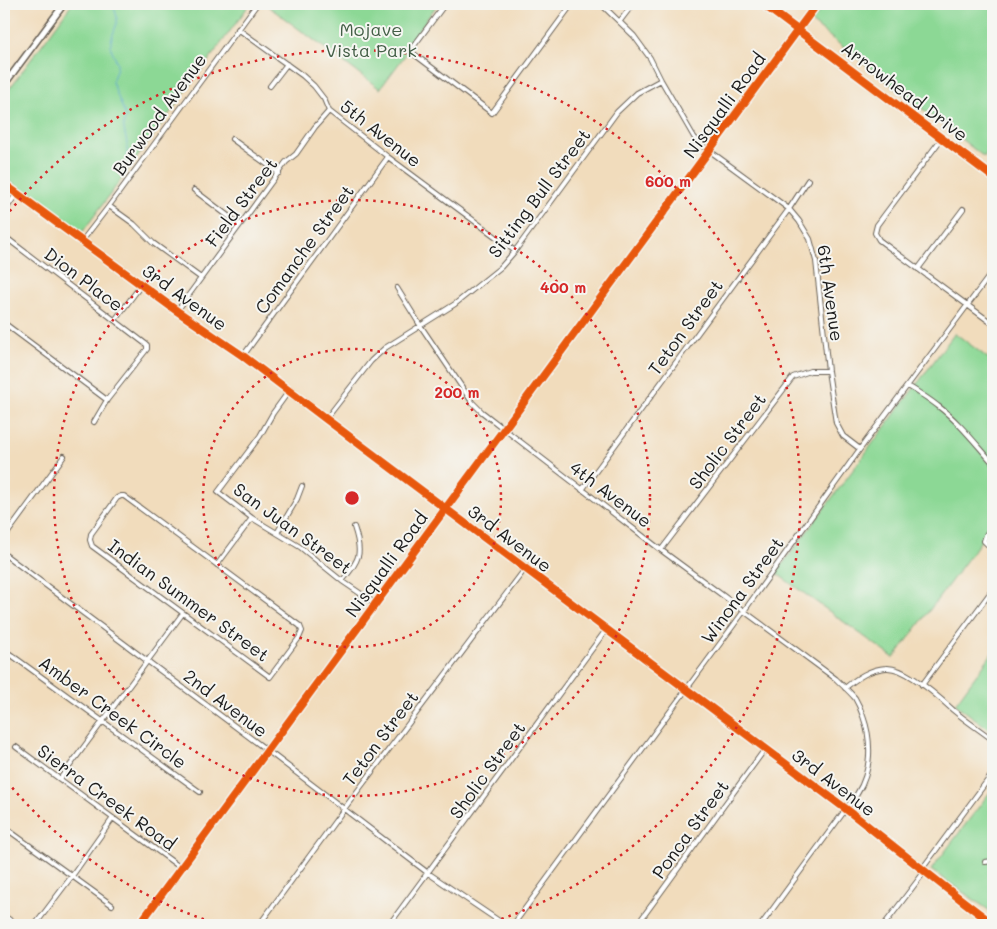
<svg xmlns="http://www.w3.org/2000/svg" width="997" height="929" viewBox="0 0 997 929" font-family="Mali,sans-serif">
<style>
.green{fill:#8cd895;stroke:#547a58}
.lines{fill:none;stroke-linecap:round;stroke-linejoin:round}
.stream{stroke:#5fa4d5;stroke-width:1}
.minor-casing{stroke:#675f54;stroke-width:6}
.tertiary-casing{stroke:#675f54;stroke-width:8}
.secondary-casing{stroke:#675f54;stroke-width:8}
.minor{stroke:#fff;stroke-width:4}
.tertiary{stroke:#fff;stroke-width:5}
.secondary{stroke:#fff;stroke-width:5.5}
.cycleway-casing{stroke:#f6f6f2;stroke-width:11}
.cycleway{stroke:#e8590c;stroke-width:8}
.ring{fill:none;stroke:#d62828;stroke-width:2.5;stroke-dasharray:2.5 5}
.labels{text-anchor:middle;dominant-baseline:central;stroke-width:4;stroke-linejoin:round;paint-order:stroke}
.park-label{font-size:18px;fill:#435e46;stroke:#f6f6f2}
.street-label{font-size:18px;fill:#1c1c1c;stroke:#f6f6f2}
.centre{fill:#d62828;stroke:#f6f6f2;stroke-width:2.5}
.ring-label{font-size:15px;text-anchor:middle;font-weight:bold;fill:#d62828;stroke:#f6f6f2;stroke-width:4;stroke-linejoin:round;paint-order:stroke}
</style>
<rect width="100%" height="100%" fill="#f6f6f2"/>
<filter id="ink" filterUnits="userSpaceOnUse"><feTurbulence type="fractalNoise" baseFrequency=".02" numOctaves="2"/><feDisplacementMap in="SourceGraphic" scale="10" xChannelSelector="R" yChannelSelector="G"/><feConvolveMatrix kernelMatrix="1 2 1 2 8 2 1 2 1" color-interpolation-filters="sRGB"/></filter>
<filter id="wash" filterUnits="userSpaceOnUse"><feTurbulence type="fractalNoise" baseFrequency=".0096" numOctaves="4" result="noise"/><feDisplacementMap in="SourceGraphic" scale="20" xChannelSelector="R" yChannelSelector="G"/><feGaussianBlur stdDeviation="1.12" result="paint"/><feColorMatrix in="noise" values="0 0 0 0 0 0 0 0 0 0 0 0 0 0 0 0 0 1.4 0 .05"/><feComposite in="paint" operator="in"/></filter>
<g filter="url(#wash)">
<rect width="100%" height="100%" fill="#f1dcbc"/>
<path class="green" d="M72 4H250L81 234 4 177V96Z
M265 4H438L415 35 409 41 406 47V54L380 89Z
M825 4H993V144L984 157 811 22Z
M955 333 993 362V522L978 545 894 658 776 573Z
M993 652V732L955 704Z
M993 788V913L931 870Z"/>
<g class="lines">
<path class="stream" d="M113 4 117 17V23L111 40V48L117 63V67L112 82 126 117C121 126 126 135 127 144 127 153 127 161 127 169"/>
</g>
</g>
<g filter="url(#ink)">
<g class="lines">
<g class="minor-casing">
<path id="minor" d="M445 4 410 51 492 113 572 4
M601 4 634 36 650 58 661 80 694 137 699 143 789 209 799 221 810 239 816 261 828 371 836 423 843 436 860 449
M620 21 633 4
M238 29 303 76 314 86 324 99 329 111 388 157 515 251
M270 86 287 64
M942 138 877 225 875 233 879 240 993 324
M232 139 279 173
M194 190 240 225
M109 206 134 224 153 243 201 278
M4 212 17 193
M4 236 147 345V349L107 400 94 422
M82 241 109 206 257 4
M918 269 963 209
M397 288 420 325 472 402 482 412 661 550 836 679C842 685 849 691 855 698 858 703 861 710 863 716 872 741 872 771 857 794L761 925
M177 311 286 162 296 154 315 127 329 111
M115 320 142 284
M4 323 107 400
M243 356 388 157
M908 386C918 392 928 398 938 406 959 422 975 443 993 463
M289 391 273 413 260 436 218 492 252 518 300 547 342 581 376 604
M326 419 371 361 385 348 455 304 501 267 515 251 617 112 637 93 661 80
M582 490 789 209 808 180
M121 496H124L300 626 302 631 299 638 270 677 92 546 90 540 91 534 117 498Z
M993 525 986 535 984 541 993 550
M277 533 297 499 302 486
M4 538 64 456
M661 550 793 377 810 371H828
M4 554 268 751 428 873 505 925
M217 565 252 518
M342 581C360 559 363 554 354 527
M4 662 10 654 200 792
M922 685 993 589
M845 688C857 678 870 669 886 668 905 666 939 697 953 710 966 721 980 730 993 740
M16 747 181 868
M60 779 183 613
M4 827 112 905
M985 862 993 861
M922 869 993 773
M4 916 17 925
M35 925 72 876 113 818
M259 925 344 809 525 569
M389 925 606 630
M513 925 744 611 860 449 993 271
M637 925 765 749
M884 925 925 871"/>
</g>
<g class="tertiary-casing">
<path id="tertiary" d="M4 85 64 4
M4 184 177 311 243 356 326 419 846 809C895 847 943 887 993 924"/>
</g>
<g class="secondary-casing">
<path id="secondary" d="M763 4 993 177
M139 925 817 4"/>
</g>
<use href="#minor" class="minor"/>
<use href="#tertiary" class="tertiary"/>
<use href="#secondary" class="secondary"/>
<g class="cycleway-casing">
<path id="cycleway" d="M763 4 993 177
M4 184 177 311 243 356 326 419 846 809C895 847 943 887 993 924
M139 925 817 4"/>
</g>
<use href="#cycleway" class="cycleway"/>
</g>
</g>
<g class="ring">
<circle cx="352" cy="498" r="149"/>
<circle cx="352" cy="498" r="298"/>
<path d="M218 924A447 447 0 0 1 5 779M5 217A447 447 0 1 1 486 924"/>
</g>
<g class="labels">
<g class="park-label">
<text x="371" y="29">Mojave<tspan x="371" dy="21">Vista Park</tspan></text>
</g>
<g class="street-label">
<text transform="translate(905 91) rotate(37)">Arrowhead Drive</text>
<text transform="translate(724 105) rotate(-54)">Nisqualli Road</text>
<text transform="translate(159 114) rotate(-54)">Burwood Avenue</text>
<text transform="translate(381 133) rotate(38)">5th Avenue</text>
<text transform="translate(539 193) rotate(-53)">Sitting Bull Street</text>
<text transform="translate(241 202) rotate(-53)">Field Street</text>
<text transform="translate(304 249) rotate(-54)">Comanche Street</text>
<text transform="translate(84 279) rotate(37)">Dion Place</text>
<text transform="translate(831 293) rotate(82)">6th Avenue</text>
<text transform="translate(185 297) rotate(36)">3rd Avenue</text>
<text transform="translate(685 327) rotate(-54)">Teton Street</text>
<text transform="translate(727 441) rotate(-53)">Sholic Street</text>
<text transform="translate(611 494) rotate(37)">4th Avenue</text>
<text transform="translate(293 528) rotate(36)">San Juan Street</text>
<text transform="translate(510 538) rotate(37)">3rd Avenue</text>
<text transform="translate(386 564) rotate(-54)">Nisqualli Road</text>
<text transform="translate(742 590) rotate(-54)">Winona Street</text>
<text transform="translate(189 600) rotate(36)">Indian Summer Street</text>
<text transform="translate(226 703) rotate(37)">2nd Avenue</text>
<text transform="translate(113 712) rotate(36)">Amber Creek Circle</text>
<text transform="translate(380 738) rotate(-53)">Teton Street</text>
<text transform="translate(487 770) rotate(-54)">Sholic Street</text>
<text transform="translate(834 782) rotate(37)">3rd Avenue</text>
<text transform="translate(107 797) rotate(36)">Sierra Creek Road</text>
<text transform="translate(690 829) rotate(-54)">Ponca Street</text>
</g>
</g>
<circle cx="352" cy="498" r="8" class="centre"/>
<g class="ring-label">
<text x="668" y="187">600 m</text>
<text x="563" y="293">400 m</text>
<text x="457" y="398">200 m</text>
</g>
<rect width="997" height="929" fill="none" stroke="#f6f6f2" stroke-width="20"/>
</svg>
